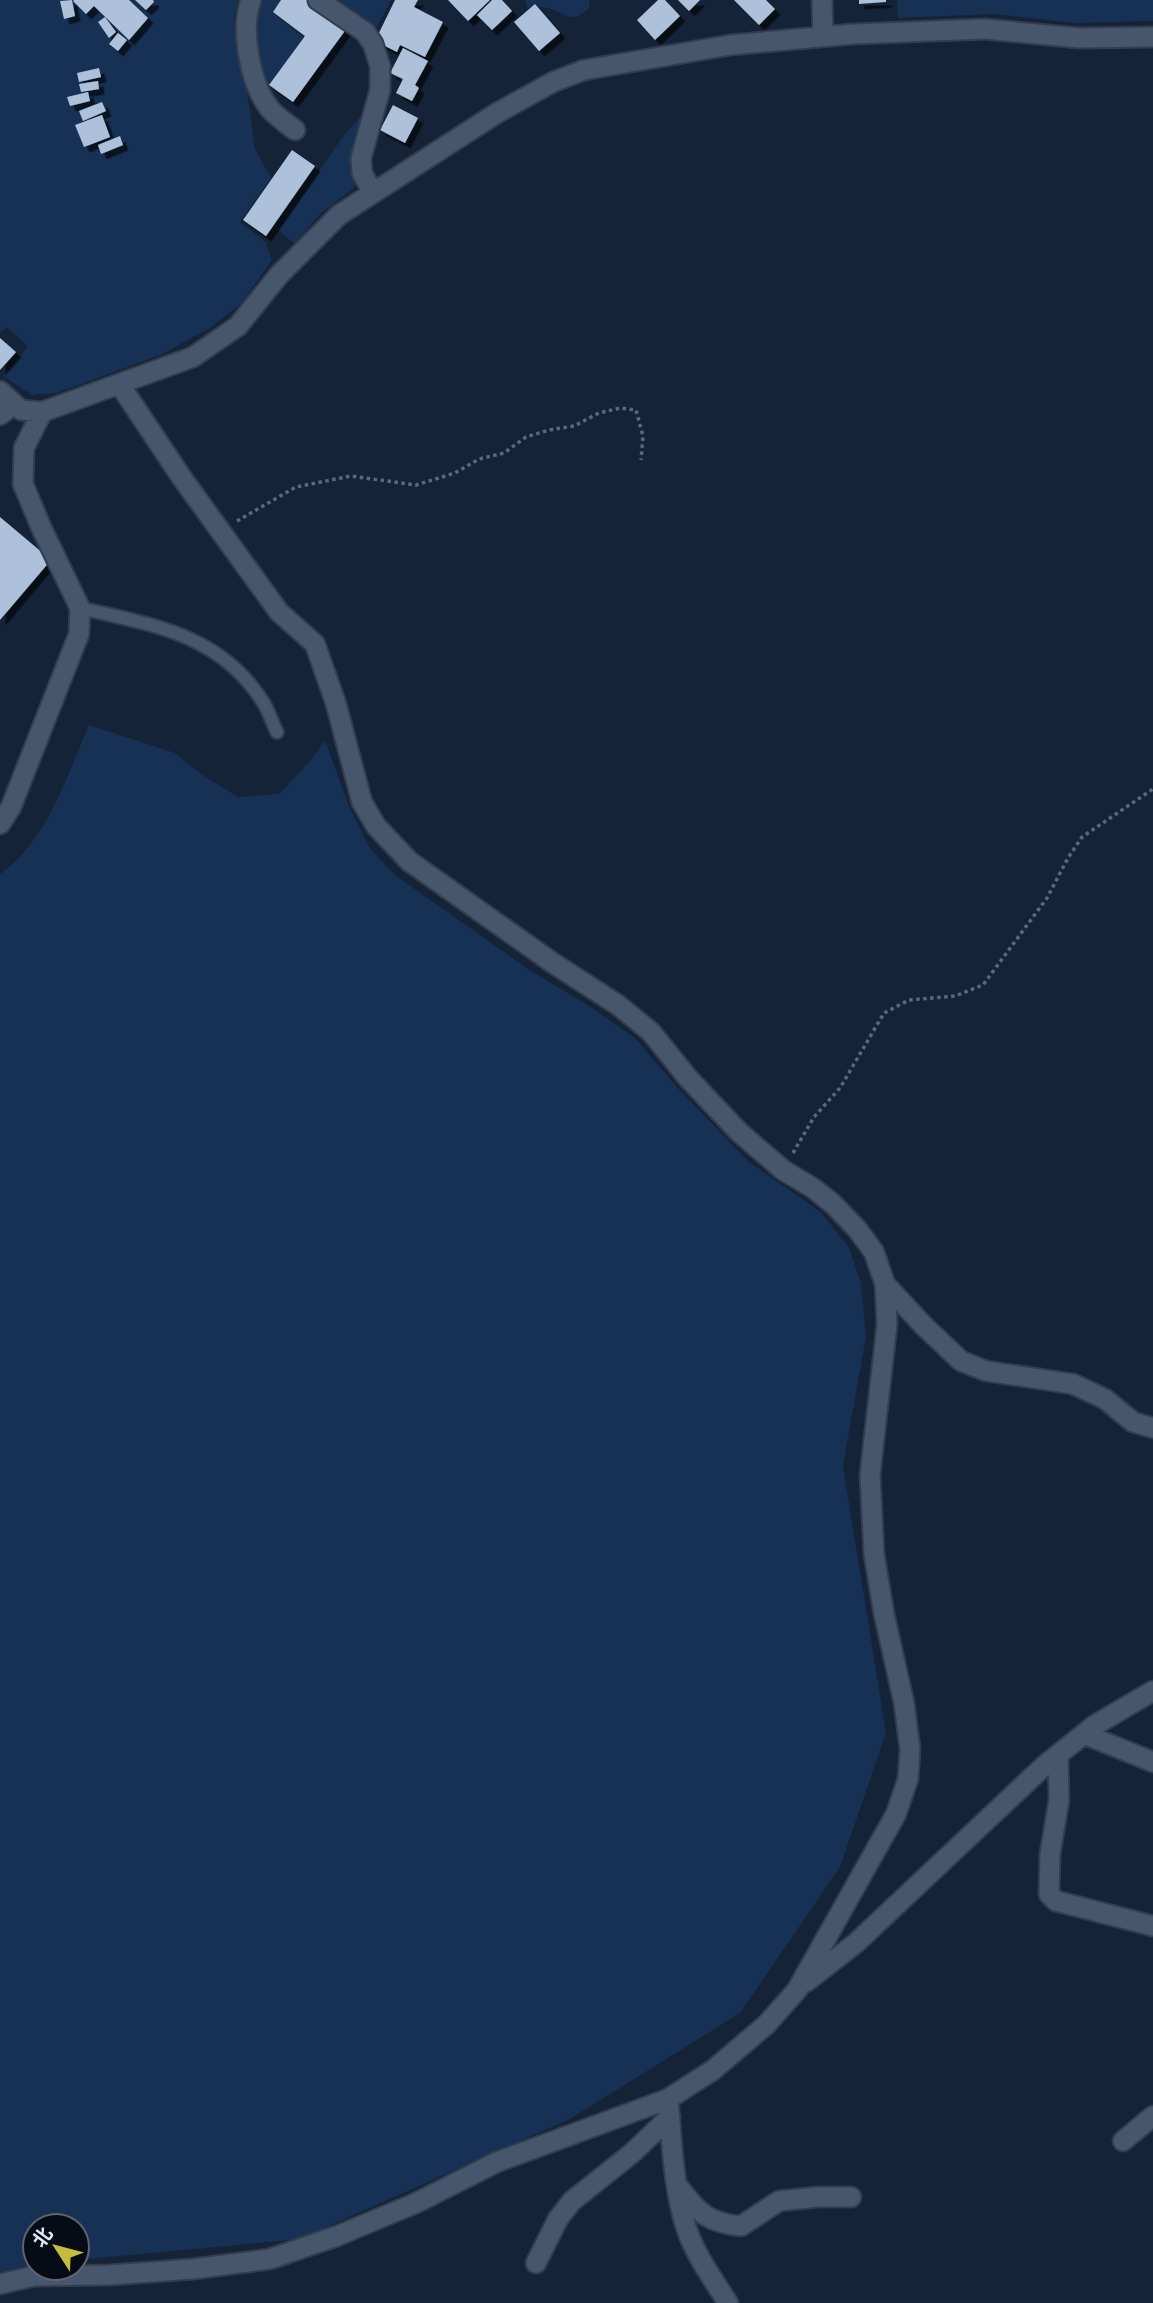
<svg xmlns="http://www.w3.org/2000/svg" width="1153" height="2303" viewBox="0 0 1153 2303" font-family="Raleway,'Noto Sans SC',sans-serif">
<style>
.green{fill:#173154}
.building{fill:#adc1db;filter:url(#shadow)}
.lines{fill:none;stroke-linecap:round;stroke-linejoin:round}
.service-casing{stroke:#333d4d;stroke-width:16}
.minor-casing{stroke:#333d4d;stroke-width:23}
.path{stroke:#5b697a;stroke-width:3.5;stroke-dasharray:3.5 3.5;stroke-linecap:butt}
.service{stroke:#45566d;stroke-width:12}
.minor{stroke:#45566d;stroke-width:19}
</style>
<defs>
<filter id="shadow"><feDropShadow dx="5.5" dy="5.5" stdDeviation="0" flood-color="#0009"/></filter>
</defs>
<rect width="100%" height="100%" fill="#142337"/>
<path class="green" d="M0 0H238L234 18 246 83 255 149 271 178 240 222 265 241 272 260 242 303 210 328 160 355 57 393 32 395 3 376 28 347 7 327 0 333Z
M260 0H281L273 12 305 36 269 85C268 84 262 78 261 77 253 61 253 16 260 0Z
M337 0H391L375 31Z
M525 0H589V8C572 24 569 15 551 9 543 6 535 7 527 8Z
M897 0H1153V21L1073 23 994 14 898 18Z
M369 106 357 182 353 189 320 214 295 244 278 230 342 138Z
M89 725 175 753 201 774 238 797 279 794 312 759 325 740 348 804 370 849 395 875 528 969 589 1006 634 1037 678 1088 749 1162 821 1212 849 1248 861 1283 866 1336 843 1466 886 1733 840 1867 740 2013 570 2119 300 2239 77 2260V2226H35V2264L0 2272V874C48 840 66 777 89 725Z"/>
<path class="building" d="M72 0 75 16 64 19 60 1Z
M74 0H129L148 18 129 40 94 6 86 14 73 1Z
M135 0H153L154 2 146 10Z
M281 0H307L347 28 293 102 269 85 305 36 273 12Z
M395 0H418L414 7 443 22 425 57 400 45 397 52 375 41Z
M448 0H490L468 21Z
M492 0H502L512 11 492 30 477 15Z
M658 0H665L680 16 655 40 637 20Z
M678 0H700L689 11Z
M734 0H766L775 9 759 25Z
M859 0H886V2L859 4Z
M535 4 560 33 539 51 514 22Z
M105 17 116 32 109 38 98 22Z
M118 33 127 40 118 51 109 44Z
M403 48 428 61 415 85 419 88 412 101 396 93 403 79 390 73Z
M99 68 101 77 79 82 77 73Z
M98 81 99 89 81 92 79 84Z
M88 92 90 101 70 106 67 97Z
M102 102 106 111 83 121 79 111Z
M393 105 418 118 405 143 380 130Z
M102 115 110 137 84 147 75 125Z
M120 136 123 145 101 154 98 145Z
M292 150 315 166 266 236 243 220Z
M0 338 16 352 0 370Z
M0 517 51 560 0 620Z"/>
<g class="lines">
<g class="service-casing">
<path id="service" d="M80 608C153 625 220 634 263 702 269 711 272 723 277 732"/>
</g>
<g class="minor-casing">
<path id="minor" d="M251 0C240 30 250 84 270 109 277 117 287 124 295 130
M318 0 365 32 373 44 380 66V90L361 158 362 173 373 193
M822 0 823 36
M0 391 21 410 42 412 193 357 238 326 279 275 339 215 497 113 553 82 584 70 730 45 853 34 985 29 1079 38 1153 37
M0 415 14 404
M0 824 11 807 79 634 80 608 41 527 23 484 24 448 42 412
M885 1284 923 1325 961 1361 986 1371 1073 1384 1105 1399 1133 1422 1153 1428
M1084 1734 1153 1762
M1058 1755 1059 1800 1050 1854 1049 1894 1056 1901 1153 1926
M806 1982 856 1943 1044 1766 1095 1725 1153 1691
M668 2099C672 2141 673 2186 686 2227 695 2255 713 2279 728 2303
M1123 2141 1153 2116
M681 2190C699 2214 710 2223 741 2226L779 2201 817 2197H851
M536 2263 558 2219 572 2201 631 2154 670 2117
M0 2284 34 2276 109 2275 193 2269 270 2259 337 2236 416 2203 497 2162 668 2099 713 2070 767 2024 797 1990 896 1814 908 1779 910 1749 904 1703 884 1614 874 1554 870 1475 887 1324 885 1284 874 1252 857 1229 833 1204 813 1188 783 1170 739 1132 688 1078 651 1032 618 1005 553 963 409 861 376 826 362 802 336 704 315 644 279 612 182 478 120 385"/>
</g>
<path class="path" d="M237 521 296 487 351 476 416 485 455 473 479 459 504 453 526 437 549 430 574 426 599 413 620 408 636 410 643 436 641 460
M793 1153 814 1117 840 1088 884 1013 909 1000 955 996 983 985 1047 898 1068 858 1082 837 1153 789"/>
<use href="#service" class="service"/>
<use href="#minor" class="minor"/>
</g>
<g transform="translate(56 2247) rotate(306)"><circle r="33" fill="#060c15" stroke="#5e6570" stroke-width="2"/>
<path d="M0-5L12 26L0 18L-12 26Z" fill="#c4bc3e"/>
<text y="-10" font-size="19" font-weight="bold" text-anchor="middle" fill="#e1ebf9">北</text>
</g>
</svg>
